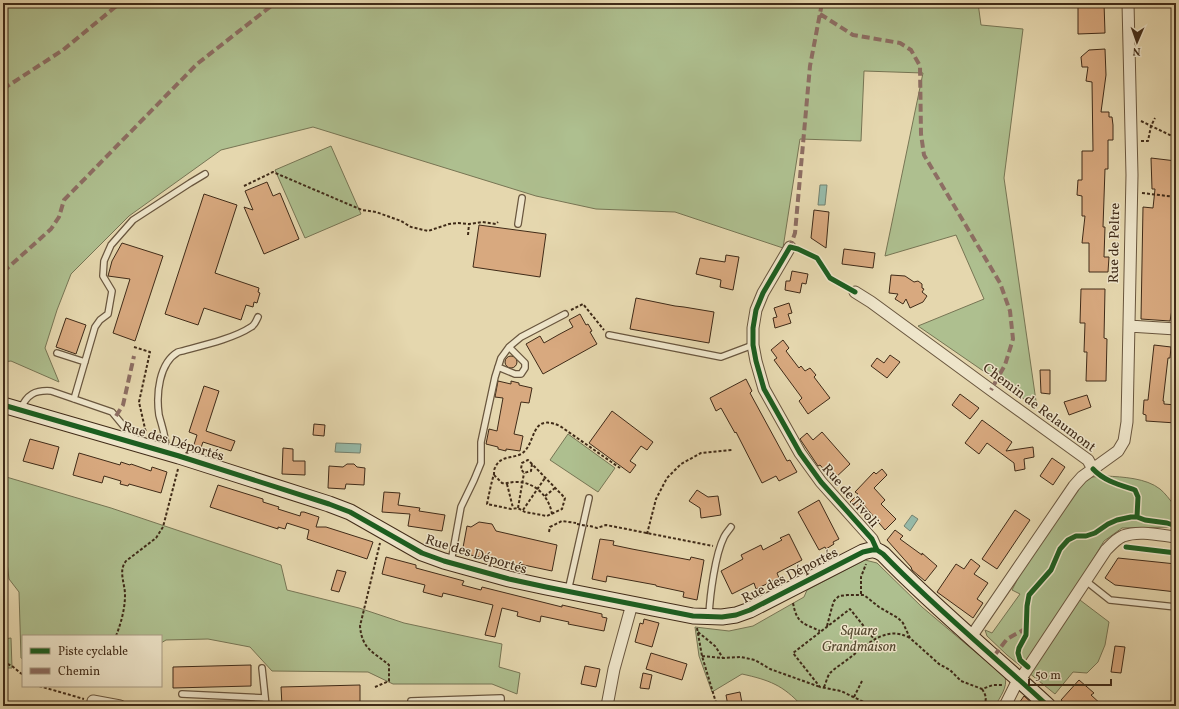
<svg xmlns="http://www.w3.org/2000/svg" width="1179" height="709" viewBox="0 0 1179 709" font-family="Vollkorn,serif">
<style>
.green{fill:#aebf8f;stroke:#777554}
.water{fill:#96baa9;stroke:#74816f}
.building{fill:#d8a97f;stroke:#402b18}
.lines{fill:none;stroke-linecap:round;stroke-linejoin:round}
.lane-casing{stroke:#69563e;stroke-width:8}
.street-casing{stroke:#69563e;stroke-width:13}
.secondary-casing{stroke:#402b18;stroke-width:17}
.path{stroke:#402b18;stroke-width:2;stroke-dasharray:3 2;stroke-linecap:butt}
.lane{stroke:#eee5ca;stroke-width:5.5}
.street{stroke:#eee5ca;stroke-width:11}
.secondary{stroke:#eee5ca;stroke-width:15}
.path-bridge{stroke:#402b18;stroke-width:2;stroke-dasharray:3 2;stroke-linecap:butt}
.quiet{stroke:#8d6e63;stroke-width:4;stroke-dasharray:8 4;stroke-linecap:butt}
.cycleway-casing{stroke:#eee5ca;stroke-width:8}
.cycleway{stroke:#1b5e20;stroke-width:5}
.labels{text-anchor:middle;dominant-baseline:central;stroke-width:3;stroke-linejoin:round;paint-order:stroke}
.street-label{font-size:14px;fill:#402b18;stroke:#eee5ca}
.park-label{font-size:14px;font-style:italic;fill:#564930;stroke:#eee5ca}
</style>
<rect width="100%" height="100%" fill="#e5d7ae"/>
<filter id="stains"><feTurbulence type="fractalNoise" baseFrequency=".005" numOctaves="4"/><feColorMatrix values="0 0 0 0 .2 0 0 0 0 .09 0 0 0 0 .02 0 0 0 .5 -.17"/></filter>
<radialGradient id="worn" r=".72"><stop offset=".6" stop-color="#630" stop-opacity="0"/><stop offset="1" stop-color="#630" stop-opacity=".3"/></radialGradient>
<path class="green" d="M3 3H978L981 25 1023 29 1004 178 1037 408 918 326 984 299 956 235 885 256 923 73 864 71 861 141 800 139 783 248 675 212 596 209 536 196 313 127 221 150 129 216 71 274 57 310 45 348 59 382 11 361 3 362Z
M331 146 361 214 305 238 275 170Z
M568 434 615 468 598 492 550 460Z
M3 476 111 508 281 565 287 590 359 608 404 623 502 644 499 667 520 673 517 694 492 684H393L368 672 272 671 250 647 208 639 166 640 161 643V636H23V659L21 658 19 592 9 579 6 554H3Z
M1106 476C1123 477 1146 478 1160 489 1165 493 1170 500 1174 505V527L1122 528 1104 541 1072 594 1109 622 1105 645 1098 662 1087 673 1073 672 1055 694 1007 655 987 636 985 630 992 633 1020 594 1012 590 1020 574 1084 480 1092 477Z
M865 560 877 563 922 607 1005 677C1008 687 1000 697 995 706H802C783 685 769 680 742 674L712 692 699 656 695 627 729 631 753 626 804 597 807 590Z
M11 638 12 668H3V639Z"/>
<path class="water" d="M820 185H827L825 205H818Z
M336 443 361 444 360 453 335 452Z
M912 515 918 519 910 531 904 526Z"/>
<path class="building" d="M1078 3H1104L1105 33 1078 34Z
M1105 49 1106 75 1101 112H1109V117H1112L1113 125V140H1108V169H1105L1103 227H1105L1104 257H1109L1108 272H1089V243H1082L1085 216H1082V196L1077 195 1078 180H1082V151H1093L1092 82 1086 81 1088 67H1082L1081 57 1089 50Z
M1151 158 1176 161V208L1175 221 1176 223 1174 239H1176L1174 256H1176L1173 291 1175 292 1170 321 1141 319 1143 207 1153 208 1155 189H1152Z
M267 182 273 196 280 193 299 239 264 254 244 207 253 210 245 191Z
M204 194 237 205 215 273 259 288 258 292 260 293 257 303 254 302 253 307 246 305 241 320 204 308 198 325 165 314Z
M814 210 829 212 826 248 811 238Z
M479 225 546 234 540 277 473 267Z
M122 243 163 256 135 341 113 333 130 279 108 276 112 261Z
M844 249 875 253 873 268 842 264Z
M726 255 739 257 733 290 720 287 721 280 696 274 700 258 725 262Z
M792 271 808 274 806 284 802 283 800 293 785 290 786 281H790Z
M891 275 905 276 914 282 918 281 922 284V288L924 289 922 292 927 296 923 302 910 308 906 299 903 304 895 299 898 294 889 293Z
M1081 289H1105L1104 338 1107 339 1106 381H1086L1087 352H1084L1085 323H1080Z
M636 298 675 306 684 307 714 312 709 343 630 329Z
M789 303 792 313 788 314 791 323 775 328 773 318 777 317 774 308Z
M580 314 586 325 588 324 592 331 590 332 597 344 543 374 526 344 540 336 544 343 558 335 573 327 569 320Z
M66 318 86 325 76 354 56 347Z
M783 340 789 348 786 351 799 368 801 366 805 371 810 368 816 375 814 377 830 398 808 414 799 401 802 398 774 360 777 358 771 350Z
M1154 345 1171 347 1170 358H1168L1163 401H1164V404L1176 405V423L1146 421V415L1143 414 1144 400H1148Z
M890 355 900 362 887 378 871 366 877 358 884 363Z
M505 362a6 6 0 1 1 12 0a6 6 0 1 1-12 0Z
M1040 370H1050V394L1041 393Z
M746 379 752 391 750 393 787 461 790 460 797 472 779 481 776 476 762 483 736 432 735 433 721 408 716 411 710 398Z
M498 381 511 384V381L519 383V385L532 388 529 403 521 402 514 434 523 436 520 451 506 449V451L498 449V447L486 444 489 429 497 431 503 398 495 397Z
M204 386 219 391 206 431 235 441 231 451 203 442 199 453 192 451 197 435 189 432Z
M960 394 979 408 970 419 952 405Z
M1087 395 1091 407 1069 415 1064 402Z
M612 411 653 442 647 450 641 446 630 461 636 465 630 473 589 443Z
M982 420 1012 442 1006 451 1033 447 1034 457 1024 459 1025 469 1015 471 1014 463 987 443 979 454 965 443Z
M314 424 325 425 324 436 313 435Z
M822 432 850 464 833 480 820 465 818 466 800 439 807 433 813 440Z
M30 439 59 447 53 469 23 461Z
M283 448 293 449V461H305V475L282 474Z
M79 453 120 465 121 462 130 465 131 464 151 471 152 467 167 472 161 493 129 484 128 486 120 484 121 481 104 476 102 483 73 475Z
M1052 458 1065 467 1053 485 1040 476Z
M347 464H354L357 467 365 468 364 485 346 484 345 489 328 488 329 466 343 467Z
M882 469 887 475 874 488 885 500 881 504 896 519 885 530 863 504 858 510 850 502 858 494 855 492 874 472 876 474Z
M218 485 263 499V502L279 507 278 509 300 516 301 512H304L319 517 316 527H326L373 542 367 559 307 539 309 530 287 523 285 529 278 527V529L210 507Z
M697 490 708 497 718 496 721 515 701 518 700 508 689 501Z
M384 492 400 493 398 505 420 508 419 511 445 515 442 531 408 526 410 514 382 512Z
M819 500 839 539 833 542 834 544 826 549 825 547 819 550 798 512Z
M1015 510 1030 520 997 569 982 559Z
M479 522 492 524 496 531 557 545 552 571 519 564V566L462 553 467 526 471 527Z
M895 530 903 536 900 539 922 555V553L937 566 925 581 912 570 911 567 887 540Z
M789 534 802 560 777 573 779 578 756 589 754 583 732 594 721 571 743 559 741 555 761 545 763 550 782 540 780 538Z
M600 539 614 541 613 545 632 549 690 560 691 557 704 560 697 600 683 597 684 592 656 586V585L607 576 606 582 592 579Z
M386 557 416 565V568L464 581 462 585 481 590 482 587 562 607V605L602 614V617L607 618 604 631 568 624 569 622 541 616 540 622 517 616 518 612 502 608 495 637 485 635 493 605 443 593 442 597 423 592 425 585 382 574Z
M1118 558 1176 564V592L1115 585 1105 578Z
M971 559 980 566 974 574 988 583 977 599 983 603 973 618 937 592 956 564 964 569Z
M337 570 346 572 339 592 331 590Z
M644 619 659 623 652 647 635 642 640 623 643 624Z
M1115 646 1125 647 1121 673 1111 672Z
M651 653 687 664 682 680 646 669Z
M251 665V686L173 688V667Z
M585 666 600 669 596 687 581 684Z
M643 673 652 675 649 689 640 688Z
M1079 680 1094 693 1091 695 1103 706H1068L1061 700Z
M360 685V706H282L281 687Z
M740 692 742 703H739V706H728L726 695Z
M1024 696 1035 706H1017Z"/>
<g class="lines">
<g class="lane-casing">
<path id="lane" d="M518 224 522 198
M609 335 721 357 753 345
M57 353 85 362
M498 367 515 374H521L525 368V363L509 347
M74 399 95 327 100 320 108 314 112 291 103 276 104 261 111 245 133 220 190 183 205 174
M20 410C27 394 35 390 51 391L112 412 131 435 132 440
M166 452C167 439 162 427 159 415 156 394 159 363 178 352 200 346 233 339 251 327 255 325 256 321 258 317
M451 562 461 507 474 480 481 463V442L495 377 501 358 509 347 521 337 565 314
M1086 581 1110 600 1176 607
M568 591 589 498
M709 615C710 595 715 555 724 537 726 533 729 530 731 527
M262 668 266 706
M182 694 265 698
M411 701 501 698V706"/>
</g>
<g class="street-casing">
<path id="street" d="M790 247 763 293 756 310 753 328V345L756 361 764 389 800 453 821 482 872 539 877 550
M855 292 871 302 991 390 1088 460 1093 469 1082 477 1074 486 971 637
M1129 326 1176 329
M1093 469 1118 451 1124 441 1127 422 1132 175 1128 3
M93 701 120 706
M607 706 614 669 632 604
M1005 706 1016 684 1020 680 1106 550C1111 545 1116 539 1123 536 1139 530 1159 535 1176 537"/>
</g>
<g class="secondary-casing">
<path id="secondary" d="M3 405 179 456 329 504 350 512 422 553 444 561 509 579 546 587 693 616 722 617 736 615 750 610 863 552C871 549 876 549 883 554 935 608 993 655 1048 706"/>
</g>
<path class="path" d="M1141 121 1176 138
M1141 141H1148L1151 126 1155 118
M244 186 273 172 362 210 376 212 401 221 411 227 428 231 449 224 458 223 469 224 482 222 496 224 498 222
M1142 193 1176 197
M468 235 469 224
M571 310 583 304 604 330
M134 347 150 352 139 402 146 433
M532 464 531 471 524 473 521 469 522 463 528 460 532 464 565 498 562 509 547 516 525 512 518 508 511 509 487 504C489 494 491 484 494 474 494 474 494 468 495 468 500 455 512 459 521 454 537 445 529 412 560 426L620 468
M494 475 502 483C507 484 510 482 515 482 534 481 549 496 552 514
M507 484 513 508
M545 496 555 488
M518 508 524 473
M523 510 545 478
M590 526 597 528 606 525 713 546
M549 532 550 527 562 521 576 523
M647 534 656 499 667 478 681 464 701 453 732 450
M861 594V577L866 564
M793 603C797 624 803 623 820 631
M827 626 832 607 834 601 839 596 847 595H864L879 607 898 618 903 623 910 638 939 664 950 670 961 681 982 689 993 685H1003
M697 628 702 656 717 706
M698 632 715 646 723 658
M116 636C121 623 125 609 125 595 125 583 118 571 126 561L156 538 163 527 178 469
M702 656 723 658 741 657 755 660 770 669 820 687
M3 662 12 666 23 675
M39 686 84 699
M375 687 389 681V665C374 652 362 650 360 626L380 543
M824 687C826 683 827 677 830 673 836 667 845 662 852 656 869 643 887 625 910 638
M982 689C986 695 987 699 984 706
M854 697 862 681
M872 706 841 691 820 687 793 653 850 609 874 639"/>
<use href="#lane" class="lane"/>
<use href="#street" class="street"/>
<use href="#secondary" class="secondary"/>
<path class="path-bridge" d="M577 524 588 526"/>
<path class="quiet" d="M820 14 853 35 900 43 911 50 920 66 921 134 924 155 1000 283 1010 311 1013 339 1005 365 991 390
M3 89 63 50 120 3
M792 247H790L795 233 810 66 822 3
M3 272 51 229 59 217 64 200 197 64 275 3
M116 416 123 405 134 356
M994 656 1007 639 1025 629"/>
<g class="cycleway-casing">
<path id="cycleway" d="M855 292 830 278 817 258 798 249 790 247 763 293 756 310 753 328V345L756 361 764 389 800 453 821 482 872 539 877 550 883 554C935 608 993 655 1048 706
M3 405 179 456 329 504 350 512 422 553 444 561 509 579 546 587 693 616 722 617 736 615 750 610 863 552 872 550H877
M1093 469C1104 481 1120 485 1135 490L1138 497 1137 517
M1126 547 1176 553
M1028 667 1020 660 1018 653 1019 648 1026 635 1027 606 1029 595 1051 570 1060 549 1068 540 1076 536H1086L1095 533 1108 524 1117 520 1131 517H1137L1145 520 1167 523 1176 526"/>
</g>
<use href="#cycleway" class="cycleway"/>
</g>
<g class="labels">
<g class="street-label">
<text transform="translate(1115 243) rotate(-89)">Rue de Peltre</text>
<text transform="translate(1039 408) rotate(37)">Chemin de Relaumont</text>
<text transform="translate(173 442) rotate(17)">Rue des Déportés</text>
<text transform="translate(850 496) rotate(49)">Rue de Tivoli</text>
<text transform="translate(476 555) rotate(17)">Rue des Déportés</text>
<text transform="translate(790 576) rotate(-27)">Rue des Déportés</text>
</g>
<g class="park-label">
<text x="859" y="631">Square<tspan x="859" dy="16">Grandmaison</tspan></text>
</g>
</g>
<rect width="1179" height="709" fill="none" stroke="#e5d7ae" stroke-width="16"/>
<rect x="4" y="4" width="1171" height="701" fill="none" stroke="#402b18" stroke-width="2"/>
<rect x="8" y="8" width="1163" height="693" fill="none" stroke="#402b18"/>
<rect x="22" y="635" width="140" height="52" fill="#eee5ca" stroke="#a89b83"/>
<rect x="30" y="648" width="20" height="6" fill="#1b5e20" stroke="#a89b83"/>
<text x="58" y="655" font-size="12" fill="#402b18">Piste cyclable</text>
<rect x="30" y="668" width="20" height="6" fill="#8d6e63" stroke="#a89b83"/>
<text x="58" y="675" font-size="12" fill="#402b18">Chemin</text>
<g transform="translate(1137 42) rotate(182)" stroke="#eee5ca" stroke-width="3" paint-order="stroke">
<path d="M0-3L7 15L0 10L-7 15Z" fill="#402b18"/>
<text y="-6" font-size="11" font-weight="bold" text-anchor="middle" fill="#402b18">N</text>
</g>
<path d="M1029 679v6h82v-6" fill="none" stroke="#402b18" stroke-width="2"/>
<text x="1035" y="679" font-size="12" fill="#402b18" stroke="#eee5ca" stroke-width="3" paint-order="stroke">50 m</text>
<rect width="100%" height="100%" filter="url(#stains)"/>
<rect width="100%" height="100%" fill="url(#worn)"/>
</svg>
